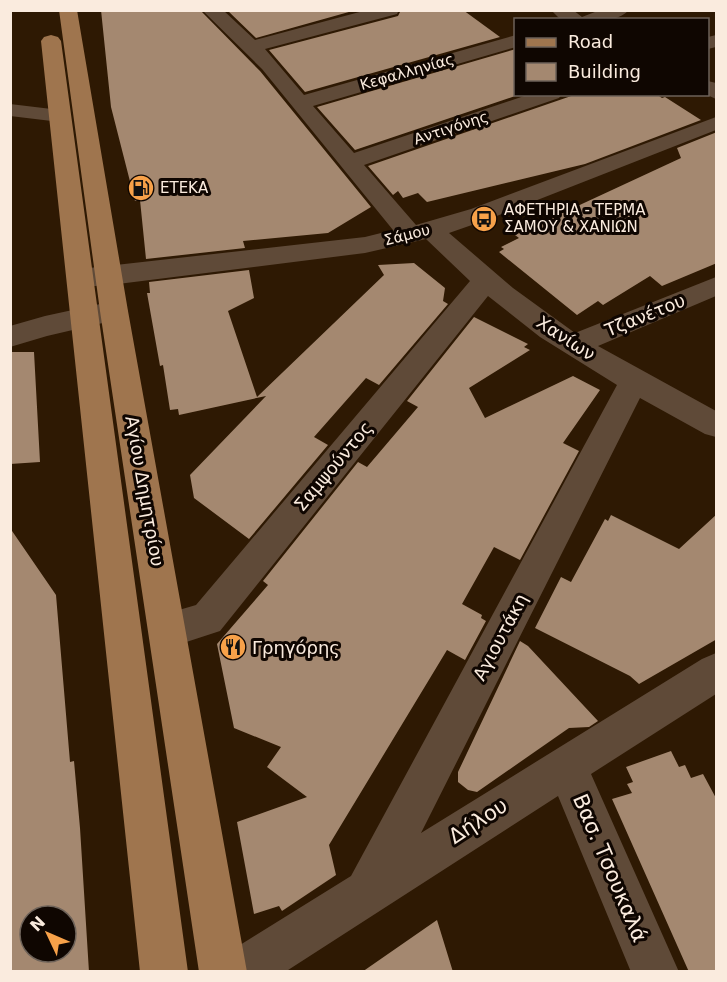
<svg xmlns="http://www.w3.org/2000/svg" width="727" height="982" viewBox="0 0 727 982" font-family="'DejaVu Sans',sans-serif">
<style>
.building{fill:#a48870;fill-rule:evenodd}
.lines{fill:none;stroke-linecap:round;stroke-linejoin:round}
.minor{fill:#5f4a38;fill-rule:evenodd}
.major{fill:#9f754e;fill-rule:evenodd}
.labels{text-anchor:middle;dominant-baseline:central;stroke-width:6;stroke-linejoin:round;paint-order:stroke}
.far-street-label{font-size:15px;fill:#faebde;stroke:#0f0601}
.far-poi-label{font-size:15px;fill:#faebde;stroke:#0f0601;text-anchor:start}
.street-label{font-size:18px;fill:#faebde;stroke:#0f0601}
.poi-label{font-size:18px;fill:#faebde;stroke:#0f0601;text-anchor:start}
.near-street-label{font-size:21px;fill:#faebde;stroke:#0f0601}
</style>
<rect width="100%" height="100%" fill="#2e1903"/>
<path class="building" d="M101 10H200L260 71 371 207 328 233 243 241 245 248 146 259 140 200 135 201 111 107Z
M227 10H356L256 38Z
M401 10H463L500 37 305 92 269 50 398 16Z
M516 49V94H521L355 150 317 107Z
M577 94H656L662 98 665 97 701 120 585 164 427 202 418 193 403 198 398 191 393 195 368 166Z
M717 132V263L662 286 650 276 603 305 598 301 577 315 499 252 504 249 501 247 519 238 515 235 681 158 677 148Z
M414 263 445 288 443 301 448 304 379 385 366 378 314 437 328 445 249 539 194 498 190 475 266 396 179 415 178 409 170 410 163 365 160 366 147 293H150L149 282 249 270 254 298 228 311 257 397 384 275 378 265Z
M474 317 528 344 524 347 530 350 469 388 485 418 573 376 600 390 563 443 579 451 520 560 494 547 462 604 482 615 481 618 486 621 465 660 447 650 329 845 336 875 282 911 279 906 254 914 237 822 307 797 267 767 281 747 234 728 217 644 268 585 263 581 358 462 367 467 418 407 407 401Z
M10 352H34L40 462 10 464Z
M717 514V639L639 684 630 676 535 628 561 577 571 582 605 519 608 521 611 515 679 549Z
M10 528 56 595 70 762 74 761 80 828 89 972H10ZM30 916H66V952H30Z
M520 641 528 646 598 721 589 727 569 728 477 792 468 790 458 782V772Z
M671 751 679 767 685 765 691 778 703 774 717 800V972H689L612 799 632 793 627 784 633 782 626 767Z
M437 920 453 972H362Z"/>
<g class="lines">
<path class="minor" d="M202 10H223L255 40 367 10H399L397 14 265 49 304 95 516 35V47L313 106 354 153 530 94H562L559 98 364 165 416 225 471 209 716 117V130L489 219 449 233 513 288 575 333 716 277V296L598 346 716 411V437L705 434 640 398 421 833 702 659 716 653V694L591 774 679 972H631L558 796 285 972H217L224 955 351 876 617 385 540 337 488 296 220 631 168 648 155 643 149 630 155 617 196 605 470 281 426 239 365 253 110 285 80 287 71 284 67 278 71 272 80 269 365 237 393 230 262 69Z
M551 10H573L582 17 600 10H629C615 26 580 20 561 20Z
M716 35V47L708 49V37Z
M708 81 716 83V99L705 94H708Z
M10 104 60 110 68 111 71 116 68 121 60 122 10 116Z
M114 301 124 304 128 311 124 318 47 336 10 347V326L45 316Z"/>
<path class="major" d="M59 10H77L128 311 247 972H199L100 311Z
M51 35 58 37 61 41 188 972H140L41 41 44 37Z"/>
</g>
<defs>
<g id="fuel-disc" transform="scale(1.35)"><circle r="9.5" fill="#f7a149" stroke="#0f0601"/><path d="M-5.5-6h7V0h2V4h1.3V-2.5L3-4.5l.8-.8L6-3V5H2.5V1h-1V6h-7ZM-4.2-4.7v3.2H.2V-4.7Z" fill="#111"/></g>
<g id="bus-disc" transform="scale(1.35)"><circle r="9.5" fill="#f7a149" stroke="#0f0601"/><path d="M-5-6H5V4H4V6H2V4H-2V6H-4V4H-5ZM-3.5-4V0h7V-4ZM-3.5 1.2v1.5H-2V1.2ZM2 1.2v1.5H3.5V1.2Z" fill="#111"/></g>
<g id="restaurant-disc" transform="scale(1.35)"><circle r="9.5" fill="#f7a149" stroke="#0f0601"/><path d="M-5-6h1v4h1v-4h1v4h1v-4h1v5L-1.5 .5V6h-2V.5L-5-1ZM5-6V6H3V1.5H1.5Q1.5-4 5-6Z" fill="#111"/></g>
</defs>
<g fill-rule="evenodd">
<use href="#fuel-disc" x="141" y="188"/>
<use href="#bus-disc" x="484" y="219"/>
<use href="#restaurant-disc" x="233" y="647"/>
</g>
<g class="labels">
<g class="far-street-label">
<text transform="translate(407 72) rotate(-16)">Κεφαλληνίας</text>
<text transform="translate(451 128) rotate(-18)">Αντιγόνης</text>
<text transform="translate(407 235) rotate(-14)">Σάμου</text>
</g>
<g class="far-poi-label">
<text x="160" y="188">ΕΤΕΚΑ</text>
<text x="504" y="210">ΑΦΕΤΗΡΙΑ - ΤΕΡΜΑ<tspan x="504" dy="17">ΣΑΜΟΥ &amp; ΧΑΝΙΩΝ</tspan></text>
</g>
<g class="street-label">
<text transform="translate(645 315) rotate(-22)">Τζανέτου</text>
<text transform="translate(566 338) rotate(33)">Χανίων</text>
<text transform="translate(333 466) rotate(-50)">Σαμψούντος</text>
<text transform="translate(145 491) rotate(80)">Αγίου Δημητρίου</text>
<text transform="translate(500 637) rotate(-62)">Αγιουτάκη</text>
</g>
<g class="poi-label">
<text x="252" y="647">Γρηγόρης</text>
</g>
<g class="near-street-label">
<text transform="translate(478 821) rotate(-33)">Δήλου</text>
<text transform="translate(610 868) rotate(67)">Βασ. Τσουκαλά</text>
</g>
</g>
<rect width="727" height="982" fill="none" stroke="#faebde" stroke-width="24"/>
<rect x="514" y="18" width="195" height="78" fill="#0f0601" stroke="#6d6259" stroke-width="1.5"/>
<rect x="526" y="38" width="30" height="9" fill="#9f754e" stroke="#6d6259" stroke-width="1.5"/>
<text x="568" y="48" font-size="18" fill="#faebde">Road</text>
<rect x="526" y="63" width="30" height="18" fill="#a48870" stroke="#6d6259" stroke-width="1.5"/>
<text x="568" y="78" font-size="18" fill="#faebde">Building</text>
<g transform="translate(48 934) rotate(314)"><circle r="28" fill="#0f0601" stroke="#6d6259" stroke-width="1.5"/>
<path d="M0-4.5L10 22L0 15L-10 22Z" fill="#f7a149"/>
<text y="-9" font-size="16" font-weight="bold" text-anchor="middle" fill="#faebde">N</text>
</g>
</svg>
